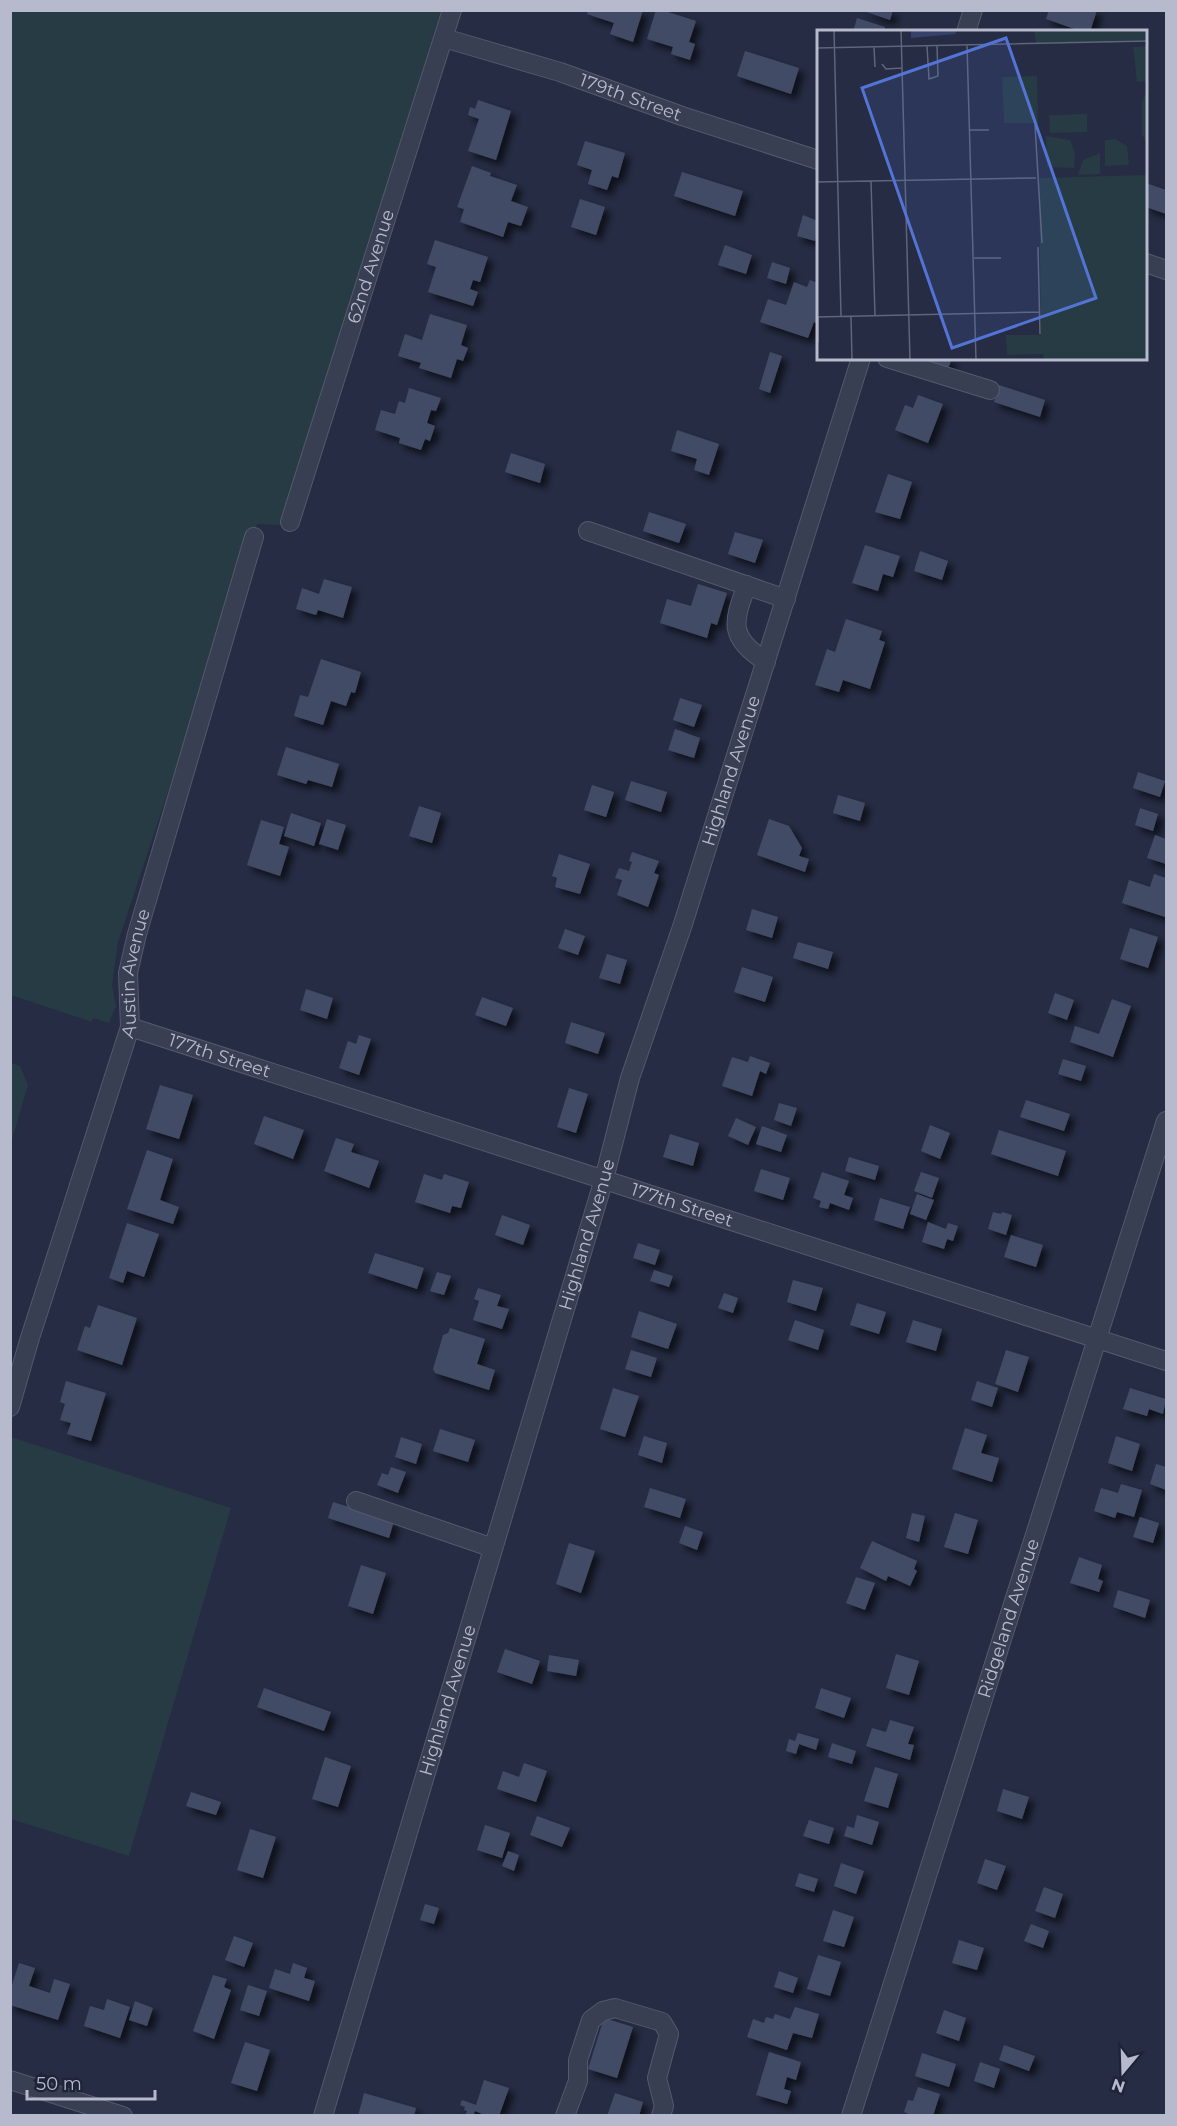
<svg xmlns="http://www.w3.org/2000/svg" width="1177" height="2126" viewBox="0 0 1177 2126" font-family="Montserrat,sans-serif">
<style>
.green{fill:#273b44}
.building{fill:#434b65;filter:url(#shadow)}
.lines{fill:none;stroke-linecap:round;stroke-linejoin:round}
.minor-casing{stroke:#54596d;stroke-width:20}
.minor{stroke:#393f53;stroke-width:18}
.labels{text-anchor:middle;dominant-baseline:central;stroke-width:6;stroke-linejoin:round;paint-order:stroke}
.street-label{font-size:18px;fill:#b6bacc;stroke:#1e2338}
.inset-road{fill:none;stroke:#5f657a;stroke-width:1.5}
.view{fill:#5374d4;fill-opacity:0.15;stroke:#5374d4;stroke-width:3}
.inset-edge{fill:none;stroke:#b6bacc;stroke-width:3}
</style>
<defs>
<filter id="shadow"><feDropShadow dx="5.5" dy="5.5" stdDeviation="3" flood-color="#0009"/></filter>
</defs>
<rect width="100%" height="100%" fill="#252c43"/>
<path class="green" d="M10 11H441L281 525 257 524 118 942 112 985 116 1006 109 1023 93 1018 92 1022 11 995Z
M11 1063 20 1066 28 1085 11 1143Z
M11 1437 231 1508 129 1856 11 1819Z"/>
<path class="building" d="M588 10H643L633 42 610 34 614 23 587 14Z
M656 10H662L696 21 689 42 695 44 690 60 671 54 673 47 647 39Z
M861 10H893L890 20Z
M1049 10H1097L1090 32H1083L1046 19Z
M857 18 885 27 884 32H853Z
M745 51 799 68 791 94 737 76Z
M478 100 511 111 496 160 468 151 479 119 468 115 470 107 475 109Z
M585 141 625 153 618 178 612 176 607 190 588 184 592 170 577 165Z
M472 166 491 173 490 176 517 185 511 201 528 207 521 226 508 222 503 237 460 222 464 209 457 207Z
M682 172 743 191 735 216 674 196Z
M1146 183 1166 190V214L1146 207Z
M580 199 605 207 596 235 571 227Z
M803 215 818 221V230L815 241 797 236Z
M435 240 488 257 480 282 473 280 470 289 478 292 473 306 428 292 436 267 427 264Z
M725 245 752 255 746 274 718 265Z
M772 262 790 268 786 284 767 278Z
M810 280 818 283V324L814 322 808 338 760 322 768 299 786 305 794 282 807 287Z
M430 314 467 325 461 345 468 348 463 361 457 359 451 378 419 368 421 363 398 356 405 334 422 340Z
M770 352 782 356 770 393 759 389Z
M925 358H952L947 372 923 364Z
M999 385 1045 400 1040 417 994 402Z
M409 388 441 398 436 411 431 410 427 423 435 426 430 441 425 439 421 450 399 443 400 438 375 430 381 410 395 414 399 401 405 403Z
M918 395 943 404 928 443 895 430 905 405 913 408Z
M677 430 719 444 709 475 694 470 697 459 671 451Z
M511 453 545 464 540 483 505 472Z
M888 474 912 482 900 519 875 512Z
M649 512 686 524 679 543 643 531Z
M735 532 763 540 755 563 728 554Z
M865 545 900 556 893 577 883 574 878 591 852 583Z
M920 551 948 561 942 580 914 571Z
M324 579 352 587 343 618 318 610 316 615 296 609 302 588 319 594Z
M698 584 727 593 717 625 711 623 707 638 660 623 667 599 691 606Z
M846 619 882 631 879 640 885 642 870 689 843 680 839 692 815 685 827 649 835 652Z
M321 659 361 672 355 693 351 692 346 706 331 701 323 725 294 716 300 695 308 697Z
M680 698 702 705 694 727 673 720Z
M675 729 700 738 694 758 668 750Z
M286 747 339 764 332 787 308 780 306 784 277 775Z
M1138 772 1165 781 1160 797 1133 788Z
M631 781 667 792 661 812 625 800Z
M592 785 614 792 606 817 584 810Z
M838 795 865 803 860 821 833 813Z
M419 806 441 813 432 843 409 836Z
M1140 808 1158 814 1153 831 1135 825Z
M291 813 321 823 314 846 284 836Z
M327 819 346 825 338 850 319 844Z
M769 819 789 826 802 848 799 856 809 859 805 872 757 855Z
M261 820 284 827 279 844 289 847 280 876 247 865Z
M1155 835 1166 839V864L1147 858Z
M632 852 659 861 654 873 659 875 648 907 617 895 622 880 615 878 619 868 629 871 632 862 629 861Z
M559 854 590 864 580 894 555 887 557 878 552 876Z
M1154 874 1166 878 1165 917 1122 903 1129 880 1150 887Z
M752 909 778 917 772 938 746 930Z
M1130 928 1158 937 1148 968 1120 959Z
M565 929 585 936 578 955 558 948Z
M798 942 833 952 828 969 793 958Z
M607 954 627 960 620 984 599 978Z
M742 967 773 977 765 1002 734 992Z
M306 989 333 998 327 1019 300 1010Z
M1055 993 1074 1000 1067 1020 1048 1013Z
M482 997 513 1008 506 1026 475 1015Z
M1112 999 1131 1006 1113 1057 1070 1042 1075 1026 1099 1034Z
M571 1022 605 1033 598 1054 565 1043Z
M359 1035 371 1039 359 1075 339 1068 348 1041 356 1044Z
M750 1056 770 1063 766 1074 760 1071 752 1096 722 1086 732 1057 748 1062Z
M1063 1059 1086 1066 1081 1081 1058 1074Z
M160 1085 193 1095 179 1139 146 1129Z
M569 1088 588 1094 576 1133 557 1127Z
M1026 1100 1070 1114 1064 1131 1020 1117Z
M779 1103 797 1108 791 1126 774 1120Z
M264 1116 304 1130 293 1159 254 1144Z
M736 1118 756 1127 748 1145 728 1136Z
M930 1125 950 1133 940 1159 921 1151Z
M762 1126 787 1135 781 1152 756 1144Z
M999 1130 1066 1151 1058 1176 991 1154Z
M670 1134 699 1143 693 1166 663 1157Z
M336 1138 354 1144 351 1152 379 1161 369 1188 324 1171Z
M147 1150 173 1159 160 1200 179 1207 173 1224 127 1209Z
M849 1157 879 1166 875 1180 845 1171Z
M761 1169 790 1178 783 1200 754 1191Z
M822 1172 849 1181 844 1195 853 1198 849 1210 830 1203 828 1209 819 1207 821 1201 813 1198Z
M921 1172 939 1178 932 1198 914 1191Z
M424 1174 442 1180 444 1174 469 1182 461 1208 452 1206 450 1213 415 1202Z
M917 1194 934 1200 926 1220 910 1214Z
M880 1198 910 1207 903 1229 874 1220Z
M993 1212 1001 1214 1002 1212 1012 1215 1006 1235 988 1229Z
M502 1215 530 1225 523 1245 495 1235Z
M928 1222 946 1229 948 1223 958 1226 953 1241 947 1239 944 1249 922 1242Z
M127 1223 159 1234 144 1277 127 1271 123 1283 109 1278Z
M1011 1235 1043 1245 1036 1267 1004 1257Z
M638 1243 660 1250 655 1265 633 1258Z
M375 1253 424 1268 417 1289 368 1273Z
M654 1270 673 1276 669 1287 650 1281Z
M437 1272 451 1276 444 1295 430 1291Z
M793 1280 823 1288 816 1311 787 1302Z
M478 1288 501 1295 497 1306 509 1309 502 1329 473 1320 479 1301 474 1299Z
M724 1293 738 1298 733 1313 718 1308Z
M857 1303 886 1312 879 1334 850 1325Z
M98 1305 137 1318 122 1365 77 1350 85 1326 90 1328Z
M639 1311 677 1324 668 1349 631 1337Z
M795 1320 824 1330 818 1350 788 1340Z
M913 1320 942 1329 936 1351 906 1342Z
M450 1328 485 1339 477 1364 495 1370 489 1390 435 1373 433 1369 443 1335 448 1333Z
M631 1350 657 1358 651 1377 625 1369Z
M1006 1350 1029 1357 1018 1392 995 1384Z
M66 1381 106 1393 91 1441 67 1434 71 1423 60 1420 65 1404 60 1402Z
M977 1381 998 1388 992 1407 971 1400Z
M613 1388 639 1396 625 1437 600 1429Z
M1130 1388 1166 1399 1163 1414 1149 1409 1147 1416 1123 1409Z
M965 1428 987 1435 981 1453 999 1458 992 1482 952 1469Z
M440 1429 475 1440 468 1462 433 1451Z
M644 1436 667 1443 662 1463 638 1455Z
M1116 1436 1140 1444 1132 1471 1108 1463Z
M401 1437 422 1444 416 1464 395 1457Z
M1156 1464 1166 1467V1490L1150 1484Z
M391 1467 406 1472 398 1493 377 1485 382 1473 388 1475Z
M1121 1484 1142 1490 1134 1517 1117 1512 1115 1518 1094 1511 1101 1488 1118 1493Z
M650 1488 686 1499 680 1518 644 1507Z
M333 1502 394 1521 389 1538 328 1518Z
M912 1513 925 1516 919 1542 906 1538Z
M955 1513 978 1520 968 1554 944 1547Z
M1140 1517 1159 1523 1153 1543 1133 1537Z
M685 1526 703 1532 697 1550 679 1543Z
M872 1541 917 1561 914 1569 917 1571 910 1586 888 1576 886 1581 860 1568Z
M569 1543 595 1551 581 1593 556 1584Z
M1079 1557 1102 1565 1098 1579 1103 1581 1099 1592 1070 1583Z
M361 1565 386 1573 373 1614 348 1606Z
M856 1577 875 1583 865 1610 846 1603Z
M1118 1590 1150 1600 1145 1618 1113 1607Z
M505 1649 540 1661 532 1684 497 1672Z
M896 1654 919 1661 909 1695 886 1688Z
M549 1655 579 1660 576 1676 547 1671Z
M264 1688 331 1712 324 1731 257 1707Z
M821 1688 851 1698 844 1718 815 1708Z
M890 1720 914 1727 908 1744 914 1745 910 1760 866 1746 872 1728 886 1732Z
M798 1733 819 1739 816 1750 799 1744 796 1754 786 1751 789 1739 795 1741Z
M832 1743 856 1751 852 1764 828 1757Z
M325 1757 351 1766 338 1807 312 1799Z
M524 1763 547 1771 536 1802 497 1789 503 1771 519 1777Z
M875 1767 898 1774 888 1808 864 1801Z
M1003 1789 1029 1797 1022 1819 997 1811Z
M191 1792 221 1802 216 1815 186 1806Z
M857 1815 879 1822 872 1845 844 1836 847 1826 854 1828Z
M537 1816 570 1828 562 1847 530 1835Z
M809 1820 834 1828 829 1844 803 1836Z
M485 1825 510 1833 502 1858 477 1850Z
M250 1829 276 1837 263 1878 237 1870Z
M508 1851 519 1855 514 1871 502 1866Z
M985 1859 1006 1866 997 1890 977 1883Z
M841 1863 864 1871 856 1894 834 1886Z
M799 1873 818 1879 814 1892 795 1886Z
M1044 1887 1063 1894 1055 1918 1035 1911Z
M425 1904 439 1908 434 1924 420 1920Z
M833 1910 854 1917 844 1947 823 1941Z
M1031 1924 1049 1931 1043 1948 1024 1941Z
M234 1936 253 1943 244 1967 225 1960Z
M959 1940 984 1948 977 1970 952 1963Z
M818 1955 841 1962 830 1996 807 1989Z
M19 1963 35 1968 29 1986 50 1993 54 1979 70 1984 58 2020 10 2005V1991Z
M293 1963 307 1968 304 1978 315 1981 309 2001 269 1988 275 1969 290 1974Z
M779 1971 798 1978 793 1993 774 1987Z
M213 1975 227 1979 224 1987 231 1990 214 2039 193 2031Z
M248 1985 267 1991 259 2016 240 2010Z
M107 1999 130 2007 120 2038 84 2026 90 2006 104 2010Z
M135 2001 153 2008 147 2026 129 2020Z
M795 2007 819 2014 812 2038 793 2033 787 2050 747 2037 753 2019 764 2023 766 2017 773 2019 775 2014 790 2019Z
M944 2010 966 2018 959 2041 936 2033Z
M604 2018 633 2027 617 2078 588 2069Z
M245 2042 270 2050 257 2091 231 2083Z
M1004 2045 1035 2056 1029 2071 999 2060Z
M769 2052 801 2062 796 2080 787 2077 784 2089 791 2091 787 2104 756 2095Z
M922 2053 956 2064 949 2087 915 2076Z
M980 2062 1000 2069 994 2088 974 2081Z
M484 2080 509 2088 499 2116H487L475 2111 473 2116H465L467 2111 464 2110 465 2107 460 2105 462 2100 476 2105Z
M918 2087 940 2094 933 2116H913L904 2112 908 2100 913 2101Z
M364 2093 416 2108 414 2116H358Z
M615 2093 643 2102 639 2116H607Z"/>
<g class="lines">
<g class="minor-casing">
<g id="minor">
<path d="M966 32 973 10"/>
<path id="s1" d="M444 38 560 72 682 116 818 160"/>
<path d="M1146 263 1166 270"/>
<path d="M887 358 990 390"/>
<path id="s2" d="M290 522 452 10"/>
<path d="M588 531 786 599"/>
<path d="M747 585C732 624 729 637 766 662"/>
<path id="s3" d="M130 1027 1166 1361"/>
<path id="s4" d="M10 1407 29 1341 130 1027 128 973 137 934 254 537"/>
<path d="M356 1501 493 1548"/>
<path d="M10 2080 123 2116"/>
<path id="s5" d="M323 2116 604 1179 630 1078 683 924 861 358"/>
<path d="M565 2116 578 2081V2060L591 2020 603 2011 615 2008 662 2022 669 2034 657 2078 664 2106 661 2116"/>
<path id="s6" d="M851 2116 1166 1121"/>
</g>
</g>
<use href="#minor" class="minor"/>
</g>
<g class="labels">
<g class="street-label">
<text stroke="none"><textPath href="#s1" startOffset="196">179th Street</textPath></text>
<text stroke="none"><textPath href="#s2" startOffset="268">62nd Avenue</textPath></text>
<text stroke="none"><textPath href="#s5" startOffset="1406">Highland Avenue</textPath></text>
<text stroke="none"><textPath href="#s4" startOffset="453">Austin Avenue</textPath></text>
<text stroke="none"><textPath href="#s3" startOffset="94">177th Street</textPath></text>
<text stroke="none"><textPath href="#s3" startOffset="580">177th Street</textPath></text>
<text stroke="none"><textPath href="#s5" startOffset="920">Highland Avenue</textPath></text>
<text stroke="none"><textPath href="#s6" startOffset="522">Ridgeland Avenue</textPath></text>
<text stroke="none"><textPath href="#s5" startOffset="434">Highland Avenue</textPath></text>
</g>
</g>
<g transform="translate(817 30)">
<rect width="330" height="330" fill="#252c43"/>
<path d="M217 0H330V10L219 13ZM330 16V51L320 52 316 17ZM220 46 221 93H187L185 47ZM330 60V113L325 105V72ZM270 84V102L233 103 232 85ZM229 106 253 110 258 122 257 138 230 137ZM298 109 310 116 312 135 288 136V110ZM283 123V144L261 145 266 130ZM330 145V330H227L226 324 190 325 189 305H224L222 148Z" fill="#273b44"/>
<path d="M94 0H138L139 4 94 8Z" fill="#354169"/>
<path class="inset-road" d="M17 0 24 286M84 0 93 330M150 15 159 330M110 16 112 49 121 46 120 16M57 17 58 37M0 18 330 11M65 34 69 39 85 38M218 95 225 213M153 100H172M54 151 58 285M0 152 219 148M221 217 223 304M157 228H184M34 286 35 330M0 287 223 282M1 287V312"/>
<path class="view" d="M189 8 279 268 135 318 45 58Z"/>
<rect width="330" height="330" class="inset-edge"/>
</g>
<rect width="1177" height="2126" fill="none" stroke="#b6bacc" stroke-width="24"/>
<g transform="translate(1123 2072) rotate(199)" stroke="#1e2338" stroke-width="4.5" paint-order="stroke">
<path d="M0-4.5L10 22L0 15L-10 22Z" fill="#b6bacc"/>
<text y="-9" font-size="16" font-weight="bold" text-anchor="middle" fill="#b6bacc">N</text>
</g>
<path d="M27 2090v9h128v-9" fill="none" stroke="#b6bacc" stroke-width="3"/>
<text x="36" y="2090" font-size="18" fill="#b6bacc" stroke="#1e2338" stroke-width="4.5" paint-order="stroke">50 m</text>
</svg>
